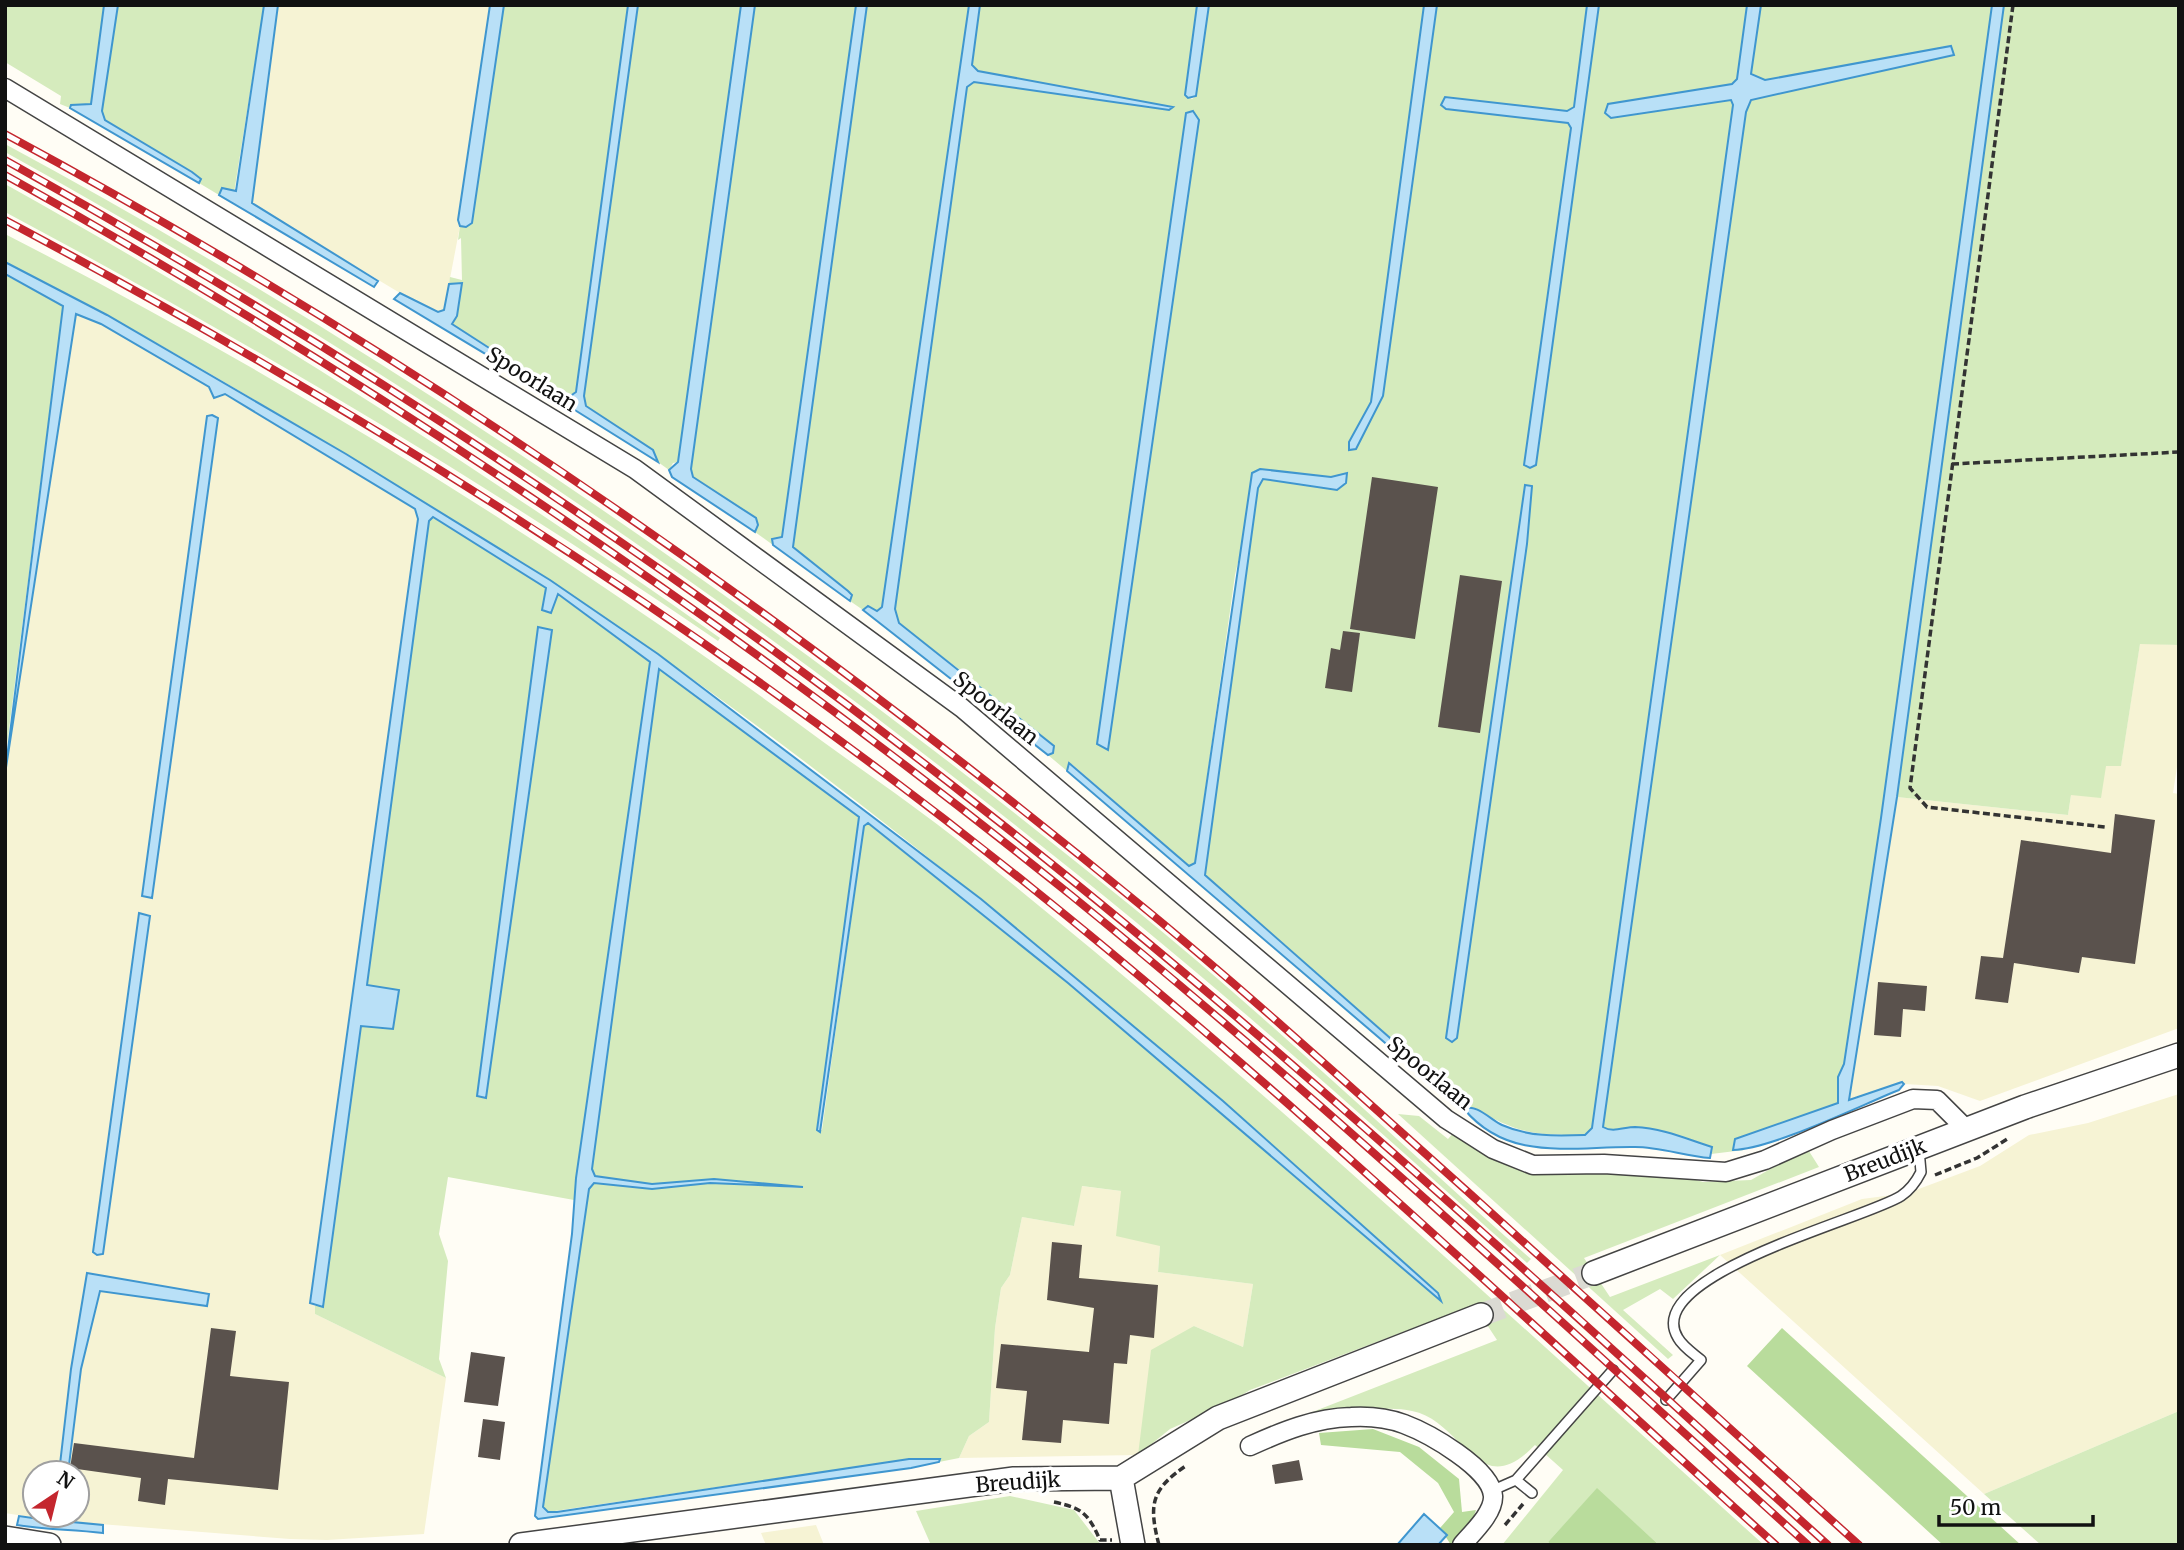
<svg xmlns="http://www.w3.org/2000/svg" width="2184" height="1550" viewBox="0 0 2184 1550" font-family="Merriweather,serif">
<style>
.farmland{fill:#f6f3d4;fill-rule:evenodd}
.green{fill:#d5ebbd;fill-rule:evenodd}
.forest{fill:#b9dc9c}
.water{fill:#b9e0f7;stroke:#3f96cf;stroke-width:2}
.building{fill:#5a524d}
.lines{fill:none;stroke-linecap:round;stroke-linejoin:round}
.tertiary-tunnel{stroke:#dbdad3;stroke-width:23;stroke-dasharray:23 11;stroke-linecap:butt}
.service-casing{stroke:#444;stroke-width:12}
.minor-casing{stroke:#444;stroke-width:21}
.tertiary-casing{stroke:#444;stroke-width:26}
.path{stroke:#333;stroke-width:3.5;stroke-dasharray:7 3.5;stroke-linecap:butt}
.service{stroke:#fff;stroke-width:9}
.minor{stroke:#fff;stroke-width:18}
.tertiary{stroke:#fff;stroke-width:23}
.rail-casing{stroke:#c4262e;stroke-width:8}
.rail{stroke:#fff;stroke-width:5;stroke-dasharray:16;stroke-linecap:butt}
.labels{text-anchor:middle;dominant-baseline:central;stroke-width:7;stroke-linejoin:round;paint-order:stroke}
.street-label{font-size:21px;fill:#111;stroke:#fff}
</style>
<rect width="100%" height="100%" fill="#fffdf5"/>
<path class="farmland" d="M278 5H490L460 226 444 310 438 312 400 293 252 204Z
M76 314 101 324 209 387 214 397 224 394 415 509 418 519 310 1303 315 1306V1314L446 1378 424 1534 327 1540 290 1539 62 1521 63 1515H77V1473H68L81 1369 100 1290 207 1306 209 1294 88 1273 71 1369 59 1473H35V1515H55L54 1521 5 1513V774ZM212 415 218 418 152 898 142 896 207 417ZM139 914 150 915 93 1252Z
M2140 643 2179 645V754L2173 793 2179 794V1028L1980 1101 1938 1086 1904 1084 1849 1101 1897 797 2068 815 2071 795 2106 765H2121Z
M2179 1094V1411L1984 1494 1720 1255 1862 1199 1908 1193 1980 1166 2029 1135 2088 1123Z
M1081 1186 1121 1191 1160 1246 1158 1272 1253 1284 1243 1347 1194 1326 1138 1455 959 1458 969 1436 989 1422 995 1328 1001 1288 1010 1275 1022 1217 1074 1226Z
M816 1525 824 1545H766L761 1533Z"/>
<path class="green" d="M5 5H104L91 104 71 105 70 108 60 104 61 96 5 62Z
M118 5H264L234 193 222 191 219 195 199 183 201 179 192 172 105 120 102 111Z
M504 5H628L576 392 570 397 452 324 461 283 449 284 450 277 462 280 461 238 458 240 460 226 466 227 472 223Z
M638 5H741L678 462 673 463 669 470 658 462 653 450 586 406 584 396Z
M755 5H856L782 537 772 539 773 545 755 532 758 525 756 518 693 477 691 469Z
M867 5H969L882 607 877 611 868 606 863 610 850 601 852 595 793 547Z
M980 5H1197L1185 95 1192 99 1196 96 1209 5H1424L1371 402 1349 442 1356 449 1383 396 1437 5H1587L1574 107 1567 111 1441 104 1446 109 1568 123 1571 128 1524 464 1530 468 1536 465 1599 5H1747L1737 79 1731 84 1608 104 1611 118 1731 100 1733 105 1592 1128 1585 1135C1535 1136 1516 1133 1473 1107L1469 1115 1439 1089 1440 1081 1205 875 1258 488 1262 479 1337 490 1331 477 1260 469 1235 575 1195 863 1189 866 1073 765 1069 763 1067 771 1048 755 1053 753 960 670 898 623 895 608 967 86 974 82 1168 110 1172 107 978 71 972 66Z
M1761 5H1992L1881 818 1844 1064 1838 1077V1103L1733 1150H1744L1711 1154 1712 1147 1633 1127 1609 1131 1603 1127 1746 112 1751 100 1954 54 1951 46 1765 80 1751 74Z
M2004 5H2179V645L2140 644 2121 766H2106L2101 798 2071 795 2068 815 1897 797Z
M5 144C405 360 779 620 1131 906 1269 1018 1397 1142 1531 1259L1527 1263C1437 1183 1348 1102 1257 1024 1130 914 998 810 865 709 592 503 304 318 5 152Z
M5 184C253 322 490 475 720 638L718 641C489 484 251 343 5 212Z
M5 234C292 381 564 550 822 741 870 776 919 809 965 846 1242 1066 1501 1309 1764 1545H1659L1597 1489 1548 1542 1551 1545H1502L1563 1470 1535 1445C1477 1505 1464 1421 1412 1411 1367 1401 1299 1427 1255 1440L1253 1435 1497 1340 1474 1305 1250 1390 1231 1402 1170 1429 1138 1455 1151 1350 1194 1326 1243 1347 1253 1284 1158 1272 1160 1246 1116 1236 1121 1191 1082 1186 1074 1226 1022 1217 1010 1275 1001 1288 995 1328 989 1422 969 1436 959 1458 939 1462 938 1458 909 1459 548 1512 543 1507V1497L589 1189 594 1183 652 1189 710 1183 802 1188 714 1179 652 1184 595 1176 592 1169 659 668 859 817 817 1130H822L864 825 867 823 1068 983 1440 1300 1438 1293C1186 1069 930 845 653 651 541 573 425 502 308 432 209 372 109 314 5 262Z
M5 275 63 306 5 761Z
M433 516 557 594 650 662 574 1200 448 1177 439 1234 448 1261 439 1359 446 1378 315 1314V1306H323L361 1025 393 1029 367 985 429 522ZM538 628 552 631 486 1098Z
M1398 1114 1419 1116 1448 1139 1454 1132 1521 1167 1672 1173 1703 1182 1751 1180 1807 1148 1819 1167 1584 1258 1610 1297 1720 1255 1673 1299 1660 1289 1623 1310 1673 1355 1668 1359Z
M2179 1411V1545H2041L1984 1494Z
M1010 1496 1074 1510 1101 1545H931L916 1511Z"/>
<path class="forest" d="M1782 1328 2021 1545H1943L1747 1366Z
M1373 1429 1419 1447 1459 1479 1462 1512 1476 1510 1470 1527 1451 1545 1440 1528 1454 1512 1438 1483 1400 1452 1321 1445 1319 1433Z
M1597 1488 1659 1545H1551L1548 1542Z"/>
<path class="water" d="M104 5H118L102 111 105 120 192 172 201 179 199 183 70 108 71 105 91 104Z
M264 5H278L252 203 378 281 374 287 219 195 222 188 236 191Z
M490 5H504L472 223 466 227 460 226 458 220Z
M628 5H638L584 396 586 406 653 450 658 462 562 402 576 392Z
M741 5H755L691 469 693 477 756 518 758 525 755 532 672 477 669 470 678 462Z
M856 5H867L793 547 848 591 852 595 850 601 773 545 772 539 782 537Z
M969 5H980L972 65 978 71 1173 107 1169 110 974 82 967 87 895 609 899 623 1054 746 1053 753 1048 755 863 610 868 606 877 611 882 607Z
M1197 5H1209L1196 96 1188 98 1185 95Z
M1424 5H1437L1383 396 1356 449 1349 450V442L1371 402Z
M1587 5H1599L1536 465 1530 468 1524 465 1571 128 1568 123 1446 109 1441 105 1445 97 1567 111 1574 107Z
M1747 5H1761L1751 74 1765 80 1951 46 1954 55 1751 100 1746 112 1603 1127C1613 1133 1624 1127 1635 1127 1662 1128 1687 1139 1712 1147L1710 1158C1685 1156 1660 1147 1635 1147 1572 1146 1509 1163 1464 1109 1476 1103 1491 1120 1502 1125 1529 1137 1556 1136 1585 1135L1592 1128 1733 105 1731 100 1611 118 1605 113 1608 104 1732 84 1737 79Z
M1992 5H2004L1897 797 1849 1100 1902 1082 1904 1084 1899 1090C1859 1106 1772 1149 1733 1150L1735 1139 1838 1103V1077L1844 1064 1881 818Z
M1193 111 1199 120 1108 750 1097 744 1186 113Z
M5 262 107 315 346 454 550 580 658 654 981 899 1223 1101 1438 1293 1441 1301 1068 983 868 823 864 826 820 1132 817 1130 859 817 659 669 592 1169 595 1176 652 1184 714 1179 803 1187 710 1183 652 1189 594 1183 589 1189 543 1507 548 1512H557L909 1459H940L939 1462 911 1468 538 1519 535 1516 572 1234 576 1178 650 662 558 594 551 613 542 610 546 588 433 517 429 521 367 985 399 990 393 1029 361 1026 323 1307 310 1303 418 519 415 509 225 394 214 398 209 387 101 324 76 314 5 774 63 306 5 274Z
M462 283 457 316 452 324 545 384 542 388 394 299 400 293 438 312 444 310 449 284Z
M212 415 218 418 152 898 142 896 207 416Z
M1260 469 1331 477 1347 473 1346 483 1337 490 1263 479 1258 488 1205 875 1440 1082 1439 1089 1067 771 1069 763 1189 866 1195 863 1252 473Z
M1525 485 1532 486 1527 544 1457 1038 1452 1042 1446 1038Z
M538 627 552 630 486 1098 477 1096Z
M139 913 150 916 103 1254 97 1255 93 1252Z
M87 1273 209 1294 207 1306 100 1291 81 1369 68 1473H59L71 1369Z
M1424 1514 1447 1535 1438 1545H1397Z
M55 1515H63L62 1521 103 1525V1533C73 1529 46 1530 17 1525L19 1516 54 1521Z"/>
<path class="building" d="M1372 477 1438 487 1415 639 1350 629Z
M1460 575 1502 581 1480 733 1438 727Z
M1343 631 1360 633 1352 692 1325 688 1331 648 1340 650Z
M2115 814 2155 820 2135 964 2082 957 2079 973 2014 963 2008 1003 1975 999 1981 956 2003 958 2021 840 2111 853Z
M1878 982 1927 986 1925 1011 1903 1009 1901 1037 1874 1035Z
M1052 1242 1082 1245 1079 1278 1158 1285 1154 1338 1130 1335 1127 1364 1114 1363 1109 1424 1063 1420 1061 1443 1022 1440 1027 1391 996 1388 1001 1344 1089 1352 1094 1308 1047 1300Z
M211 1328 236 1331 230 1376 289 1382 278 1490 168 1479 165 1505 138 1501 141 1478 70 1468 74 1443 194 1458Z
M471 1352 505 1357 498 1406 464 1402Z
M483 1419 505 1422 500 1460 478 1457Z
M1299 1460 1303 1480 1275 1484 1272 1465Z"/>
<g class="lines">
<path class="tertiary-tunnel" d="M1481 1315 1594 1273"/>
<g class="service-casing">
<path id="service" d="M1666 1400 1701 1360C1694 1354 1683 1347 1678 1338 1639 1275 1868 1218 1901 1196 1910 1190 1916 1182 1921 1172L1919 1150
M1516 1480 1613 1370
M1491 1491 1516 1480 1532 1493"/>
</g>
<g class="minor-casing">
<path id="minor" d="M5 88 635 469 962 708 1446 1119 1493 1149 1533 1165 1604 1164 1726 1172 1765 1160 1832 1130 1913 1099 1937 1100 1966 1129
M1250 1446C1283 1431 1315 1418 1351 1417 1369 1416 1388 1418 1404 1424 1428 1433 1491 1468 1493 1496 1494 1513 1472 1533 1462 1545"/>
</g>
<g class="tertiary-casing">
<path id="tertiary" d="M1594 1273 2025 1107 2179 1055
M1121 1478 1133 1545
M5 1538 49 1545
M521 1545 1014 1479 1121 1478 1218 1418 1481 1315"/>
</g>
<path class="path" d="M2013 5 1910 788 1927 807 2105 827
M1952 464 2179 452
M1935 1175 1977 1158 2009 1138
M1054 1502C1082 1508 1088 1513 1100 1540H1112
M1505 1525 1523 1504
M1159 1545C1148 1503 1152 1489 1187 1465"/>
<use href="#service" class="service"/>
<use href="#minor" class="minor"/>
<use href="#tertiary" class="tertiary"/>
<g class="rail-casing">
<path id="rail" d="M5 134C412 353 793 619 1149 912 1258 1002 1362 1097 1467 1191 1598 1309 1729 1427 1859 1545
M5 160C344 349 670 563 975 803 1272 1035 1549 1292 1828 1545
M5 175C381 384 738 627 1072 896 1326 1102 1565 1326 1808 1545
M5 220C367 412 712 631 1032 888 1290 1095 1530 1324 1776 1545"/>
</g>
<use href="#rail" class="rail"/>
</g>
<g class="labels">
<g class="street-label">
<text transform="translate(532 379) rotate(32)">Spoorlaan</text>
<text transform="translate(996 708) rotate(39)">Spoorlaan</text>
<text transform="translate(1430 1073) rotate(39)">Spoorlaan</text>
<text transform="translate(1885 1160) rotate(-21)">Breudijk</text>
<text transform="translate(1018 1482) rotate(-4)">Breudijk</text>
</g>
</g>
<rect width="2184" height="1550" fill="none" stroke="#111111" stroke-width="14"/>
<g transform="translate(56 1494) rotate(35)"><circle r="33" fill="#ffffff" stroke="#a0a0a0" stroke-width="2"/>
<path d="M0-5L12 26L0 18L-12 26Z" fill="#c4262e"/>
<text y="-10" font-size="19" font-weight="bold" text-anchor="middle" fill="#111111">N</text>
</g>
<path d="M1939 1515v10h154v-10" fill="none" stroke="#111111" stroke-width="3.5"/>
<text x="1950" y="1515" font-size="21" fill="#111111" stroke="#ffffff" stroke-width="5" paint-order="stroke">50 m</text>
</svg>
